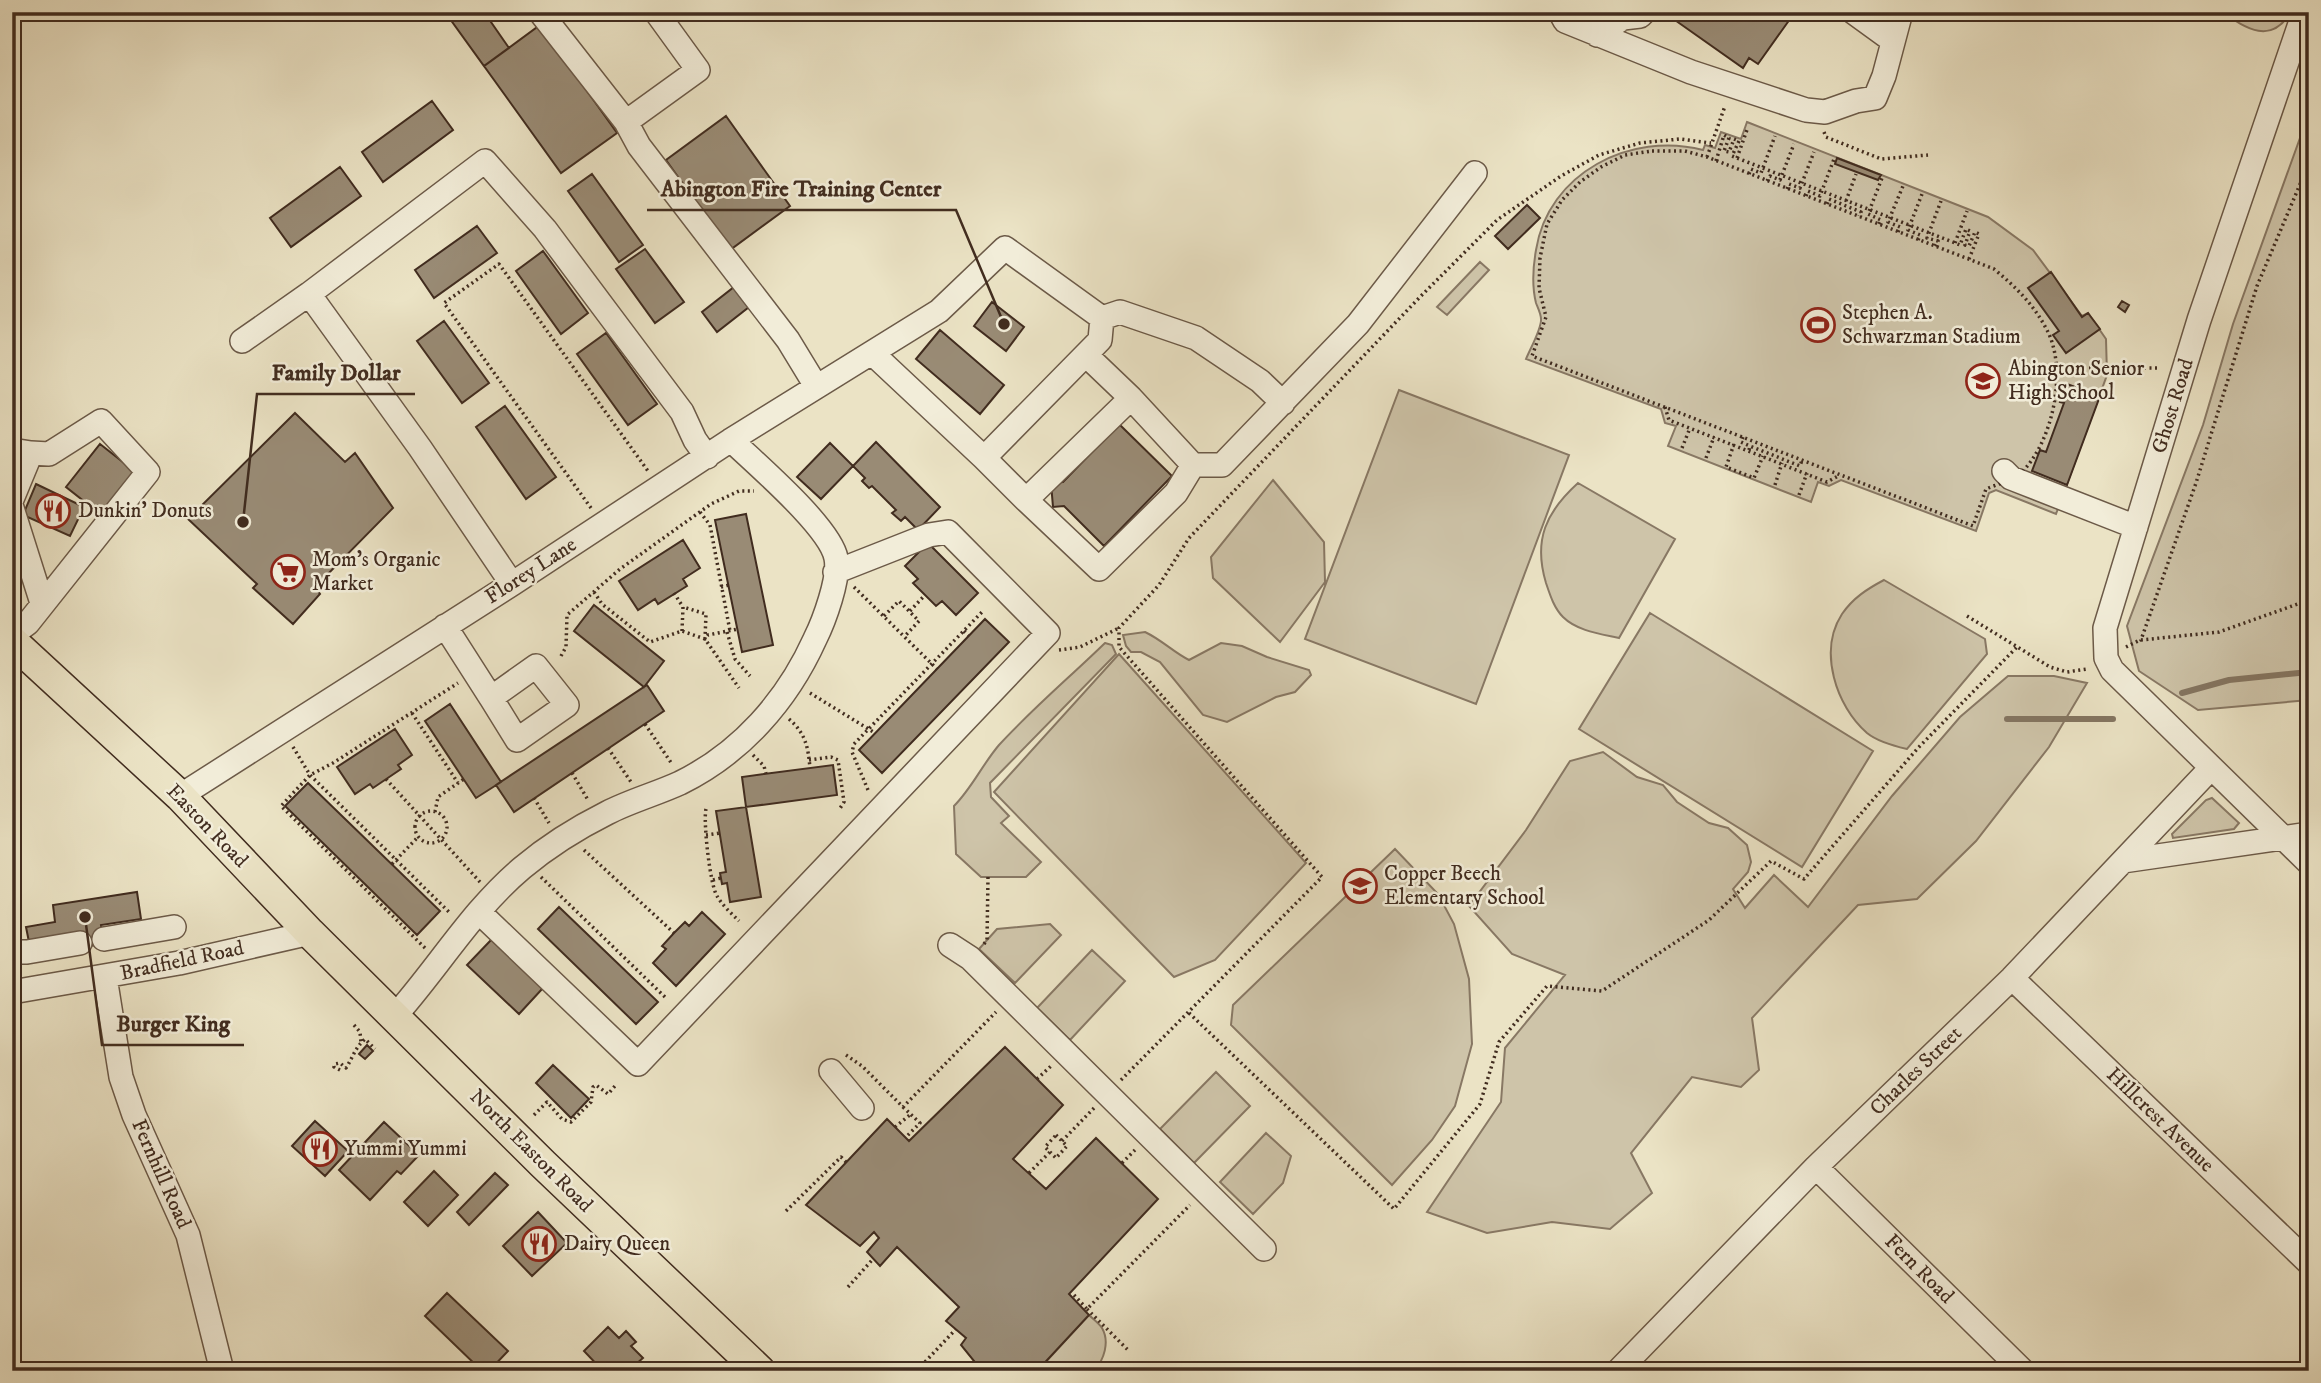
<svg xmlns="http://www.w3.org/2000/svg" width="2321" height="1383" viewBox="0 0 2321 1383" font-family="'IM FELL DW Pica',serif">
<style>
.green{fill:#cec4a9;stroke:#887864;stroke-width:2}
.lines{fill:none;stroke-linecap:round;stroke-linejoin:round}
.stream{stroke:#847561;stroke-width:6}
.building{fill:#998b75;stroke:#412c1f;stroke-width:2}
.minor-casing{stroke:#6c5a48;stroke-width:26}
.major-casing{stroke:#412c1f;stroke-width:33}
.path{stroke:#412c1f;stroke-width:3.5;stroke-dasharray:2 3.5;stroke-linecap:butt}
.minor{stroke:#f2edd9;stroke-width:23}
.major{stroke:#ebe3c5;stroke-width:30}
.labels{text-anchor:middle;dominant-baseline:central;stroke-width:5;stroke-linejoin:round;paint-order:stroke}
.poi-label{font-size:21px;fill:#412c1f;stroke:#f2edd9;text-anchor:start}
.street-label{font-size:21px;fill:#412c1f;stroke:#f2edd9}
.leader{fill:none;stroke:#412c1f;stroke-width:2.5}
.callout-dot{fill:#412c1f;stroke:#f2edd9;stroke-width:2.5}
.callout-label{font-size:23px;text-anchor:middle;font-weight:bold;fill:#412c1f;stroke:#f2edd9;stroke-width:5;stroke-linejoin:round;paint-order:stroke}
</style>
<rect width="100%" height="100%" fill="#ebe3c5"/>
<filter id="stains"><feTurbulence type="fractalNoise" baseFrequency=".00286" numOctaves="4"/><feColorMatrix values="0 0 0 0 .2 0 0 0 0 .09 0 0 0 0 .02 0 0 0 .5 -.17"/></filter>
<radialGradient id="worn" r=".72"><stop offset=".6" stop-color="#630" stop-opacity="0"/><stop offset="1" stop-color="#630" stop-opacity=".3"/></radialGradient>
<path class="green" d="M2222 12H2291C2271 45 2247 29 2222 12Z
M2309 113V700L2198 710 2139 671 2127 626 2203 425 2233 324Z
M1747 122 1988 217 2033 250 2082 316 2088 313 2106 339 2107 375 2056 514 1996 490 1989 493 1976 531 1841 480 1829 486 1818 482 1811 502 1668 446 1676 426 1665 423 1661 409 1526 359C1530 349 1542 328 1541 319 1541 314 1538 308 1536 303 1532 287 1533 267 1536 250 1548 173 1631 131 1703 150L1705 145 1715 148 1721 132 1741 139Z
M1480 262 1489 270 1447 315 1437 307Z
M1399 390 1569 455 1476 704 1305 639Z
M1273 480 1324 542 1325 582 1280 642 1213 578 1211 557Z
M1578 483 1675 539 1619 638C1601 634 1577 631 1563 617 1554 608 1550 595 1546 583 1533 540 1546 512 1578 483Z
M1884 580 1985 639 1987 654 1907 749C1894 746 1878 742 1867 733 1836 706 1818 651 1842 614 1853 598 1867 589 1884 580Z
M1650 613 1873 751 1802 867 1579 729Z
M1145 632C1162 640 1173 652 1189 660L1221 643 1242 646 1267 657 1309 670 1311 675 1295 692 1276 697 1227 722 1203 715 1160 662 1141 652H1131L1126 646 1123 635Z
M1105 643 1112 645 1116 654 990 783 991 797 1009 816 1001 823 1041 862 1026 877H981L956 854 954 806C972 788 982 765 999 745 1032 709 1070 677 1105 643Z
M1119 654 1306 863 1215 960 1174 977 994 792Z
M2008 676H2054L2087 683 2049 747 1976 841 1917 899 1858 905 1752 1018 1759 1070 1741 1087 1692 1077 1631 1153 1652 1193 1610 1229 1552 1222 1487 1233 1427 1212 1501 1102 1505 1048 1565 975 1512 954 1469 906 1526 830 1570 761 1603 752 1637 777 1663 785 1677 802 1709 823 1728 828 1747 845 1751 862 1748 872 1733 889 1745 908 1774 875 1808 907 1892 796 1960 717Z
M2212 798 2239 823 2234 829 2173 838 2172 834 2206 800Z
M1395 849 1438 894 1454 924 1469 979 1472 1044 1455 1106 1432 1140 1392 1185 1231 1025 1233 1005Z
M1050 924 1061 935 1015 983 979 949 997 929Z
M1092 950 1125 981 1070 1040 1037 1008Z
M1216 1072 1250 1106 1194 1163 1160 1129Z
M1266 1133 1291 1156 1283 1183 1253 1214 1220 1182Z
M1089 1315C1093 1319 1099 1323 1102 1328 1110 1342 1104 1360 1094 1371H1047L1042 1366Z"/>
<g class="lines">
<path class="stream" d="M2182 693 2229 680 2309 672
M2007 719H2113"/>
</g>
<path class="building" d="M445 12H484L509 48 484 66Z
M1675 12H1795L1758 64 1749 58 1743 68 1672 18Z
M540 25 617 133 561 173 484 66Z
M432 101 453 130 383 182 362 152Z
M726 116 790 206 730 250 666 160Z
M1837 158 1881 175 1878 180 1835 164Z
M340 167 361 196 291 247 270 218Z
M592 174 643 245 619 262 568 191Z
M1527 205 1540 218 1508 249 1495 236Z
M477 226 497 253 434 298 415 270Z
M645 249 684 302 655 323 616 269Z
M543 251 588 313 561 334 516 271Z
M2051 272 2082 317 2088 313 2100 329 2066 353 2053 335 2059 331 2028 288Z
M734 287 749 307 717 332 702 312Z
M2122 301 2129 305 2125 312 2118 307Z
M992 302 1024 327 1006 351 974 326Z
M444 321 489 383 462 403 417 341Z
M940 330 1004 385 980 414 916 359Z
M606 333 657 404 628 425 577 354Z
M2067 384 2100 396 2067 485 2032 471 2040 450 2046 452 2064 403 2060 402Z
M505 406 556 477 526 499 476 427Z
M295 413 345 462 355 453 393 508 315 587 320 594 293 624 253 588 257 584 188 519Z
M1119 424 1172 476 1104 546 1064 506 1053 507 1051 483 1063 482Z
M876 442 940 507 918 530 905 517 901 521 892 513 896 510 872 486 869 488 862 481 865 478 853 466Z
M830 443 853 466 821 499 797 477Z
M100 444 138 474 104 517 66 487Z
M36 484 84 507 70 536 23 515Z
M746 514 773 645 742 652 715 520Z
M683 540 700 568 683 579 687 586 658 604 655 599 638 610 619 581Z
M928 543 978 593 956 615 942 601 936 606 913 583 918 579 905 566Z
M594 605 664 661 644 687 574 631Z
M985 619 1009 642 882 773 859 750Z
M647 685 664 711 514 812 496 785Z
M450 704 501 782 476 798 425 721Z
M395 729 412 755 398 765 401 769 373 788 370 784 355 794 337 767Z
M833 765 837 795 746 807 742 777Z
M308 783 440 911 417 935 285 806Z
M746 807 761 897 730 902 727 883 722 884 720 873 726 872 716 811Z
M137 892 141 919 101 925 104 944 81 947 29 942 26 927 55 922 53 905Z
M559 907 658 1002 636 1024 538 929Z
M702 912 725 934 676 986 653 963 666 949 662 946 674 933 685 922 689 926Z
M492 939 543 988 519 1014 467 965Z
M367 1045 373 1051 365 1059 359 1054Z
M1005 1047 1063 1105 1013 1159 1046 1189 1096 1138 1158 1199 1069 1294 1089 1315 1037 1371H982L961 1345 966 1338 946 1321 959 1307 897 1247 880 1266 867 1252 879 1238 874 1232 860 1246 806 1205 887 1119 909 1141Z
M553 1065 589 1099 571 1118 536 1083Z
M315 1121 348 1151 325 1176 292 1146Z
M384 1122 419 1155 401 1174 397 1171 370 1200 339 1170Z
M434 1171 458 1195 428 1226 404 1202Z
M495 1173 508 1185 469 1225 457 1212Z
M538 1212 567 1243 532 1276 503 1246Z
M447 1293 508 1351 489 1371H482L425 1316Z
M608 1327 619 1338 626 1331 636 1342 631 1346 643 1358 635 1365 639 1371H603L584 1351Z"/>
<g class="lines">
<g class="minor-casing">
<path id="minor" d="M540 12 626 122 639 146 788 340 816 386
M1560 12 1565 21 1691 72 1806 110 1825 112 1856 101 1875 98 1884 76 1901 12
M1853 12 1893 41
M2304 12 2199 320 2105 628 2106 658 2112 670 2309 863
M1597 35 1623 18 1640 16 1644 12
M626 122 698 70 656 12
M1102 318 1120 312 1196 338 1260 381 1283 403
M242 341 309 294
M1131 398 1193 465H1222L1358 324 1475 173
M12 450 31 453 12 499
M984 458 1026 500 1131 398 1086 355
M2004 471 2011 478 2136 527
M1026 500 1099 569 1176 493 1193 465
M12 508 42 603
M512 584 420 448 309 294 485 161 545 229 607 312 682 412 695 440 707 457
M445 626 491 698 536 666 567 705 517 740 491 698
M12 635 28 623 148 472 101 421 49 454 31 453
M180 796 512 584 731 440 939 311 1005 248 1102 318 1100 340 984 458 872 353
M2123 861 2309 834
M479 912 638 1064 1048 633 948 532 929 535 835 572
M104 939 174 927
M950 945 970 958 1264 1249
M12 952H27L80 943
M105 977 121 1077 134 1115 188 1235 222 1371
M2012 978 2309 1263
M12 992 179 963 310 933
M395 1016C438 968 472 910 522 868 547 847 577 828 607 813 630 801 656 794 680 783 741 753 787 701 815 639 824 621 840 578 836 558 830 527 756 464 731 440
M831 1071 862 1108
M1816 1167 2023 1371
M1618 1371 1816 1167 2012 978 2211 768"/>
</g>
<g class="major-casing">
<path id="major" d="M12 641 180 796 310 933 543 1164 760 1371"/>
</g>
<path class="path" d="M1824 132 1826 137 1881 159 1928 155
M1652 151H1685L1707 157 1994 269C2016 287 2034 305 2047 330 2068 370 2053 442 2021 473 2012 481 1997 484 1986 489L1973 526 1532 356 1546 317 1539 288 1540 258 1547 224 1562 200 1580 182 1601 167 1625 155Z
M1707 157 1725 106
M1737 158 1748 127
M1716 161 1724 135 1729 138 1724 151 1729 152 1734 139 1739 141 1732 156 1955 243 1960 245 1966 229 1970 231 1965 245 1969 246 1975 232 1979 234 1969 259
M2309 163 2257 286 2196 483 2141 640 2219 632 2309 600
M1749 174 1751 169 1761 173 1775 136
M1767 181 1770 176 1780 180 1794 144
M1787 189 1789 184 1800 188 1814 152
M1806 196 1808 191 1820 196 1834 159 1836 161
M1846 201 1856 174
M1827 204 1829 199 1861 212 1859 216
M1879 224 1881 220 1868 214 1882 178 1880 177
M1898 232 1900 227 1888 222 1903 186
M1918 240 1920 235 1908 230 1922 194
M1955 243 1967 211
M1935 246 1938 241 1927 238 1941 201
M2056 368H2160
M1665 407 1669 420 1827 482 1840 475
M1743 437 1741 442 1750 446
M1734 444 1726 467 1754 478 1763 456
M1682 448 1690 428
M1749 450 1750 446 1800 466 1802 460
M1706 458 1714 437
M1775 485 1782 463
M1799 495 1807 473
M591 508 444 303 499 264 648 471
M700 512 710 525 730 631
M721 587 729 585
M854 587 937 669
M594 592 602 604 650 642 682 631 705 639 739 688
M674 593 683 607
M910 611 925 595
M884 616 899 601 919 621 905 636
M1967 616 2050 667 2067 672 2087 669
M682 631 683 607 706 614 705 639 708 635 738 629
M964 631 969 636
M727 632 735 659 750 676
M2126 647 2140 640
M1059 650 1080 647 1119 628
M561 656 566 647 567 615 620 569 711 504 739 491H754
M810 693 875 733
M412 713 458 783
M789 719C806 734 808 747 810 768
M645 724 672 764
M293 747 310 775 451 914
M608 748 631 782
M753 755 764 766 766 774
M809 760 831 757 838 760 844 802 839 810
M572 773 588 800
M386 779 480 882
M868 790 852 752 854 744 982 612
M534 798 549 823
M706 809C703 821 710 885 717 896 722 905 731 913 739 921
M415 827a16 16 0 1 1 32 0a16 16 0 1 1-32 0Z
M435 812 438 797 464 779
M706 835 720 833
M584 850 674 933
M392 864 417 838
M541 877 666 998
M713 880 721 878
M984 944 987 940 988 877
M425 948 281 806 310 775 333 763 458 683
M1189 1013 1394 1209 1480 1104 1499 1042 1547 986 1602 991 1709 920 1771 861 1804 879 1918 748 2017 647
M354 1025 360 1032 361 1043
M846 1055 862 1066 903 1107 996 1012
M340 1070 334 1067 335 1064 340 1063 346 1068C353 1057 355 1048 365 1039L375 1049
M1037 1079 1051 1066
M1121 1080 1322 877 1119 647V628L1159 585 1189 538 1419 298 1497 220 1561 176 1599 155 1640 143 1680 139 1711 143
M903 1107 920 1123 906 1137
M534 1115 547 1102 562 1119 571 1122 591 1102 593 1087 596 1085 608 1094 615 1086
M895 1127 911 1114
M1056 1135 1067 1146 1056 1158 1045 1147Z
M1062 1141 1094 1108
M1122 1163 1135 1150
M1029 1173 1050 1152
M786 1211 841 1157 846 1162
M848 1287 873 1259
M1074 1295 1087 1309 1190 1205
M1087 1309 1129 1351
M925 1362 956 1329"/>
<use href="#minor" class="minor"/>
<use href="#major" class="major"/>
</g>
<defs>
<g id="stadium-ring" transform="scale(1.75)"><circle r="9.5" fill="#f2edd9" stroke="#8f2418" stroke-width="1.5"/><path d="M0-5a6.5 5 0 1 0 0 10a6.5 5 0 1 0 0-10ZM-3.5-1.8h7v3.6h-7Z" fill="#8f2418"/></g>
<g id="school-ring" transform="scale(1.75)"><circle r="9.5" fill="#f2edd9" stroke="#8f2418" stroke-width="1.5"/><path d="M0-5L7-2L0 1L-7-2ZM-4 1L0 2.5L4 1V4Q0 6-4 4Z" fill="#8f2418"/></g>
<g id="restaurant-ring" transform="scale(1.75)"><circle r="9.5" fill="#f2edd9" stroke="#8f2418" stroke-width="1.5"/><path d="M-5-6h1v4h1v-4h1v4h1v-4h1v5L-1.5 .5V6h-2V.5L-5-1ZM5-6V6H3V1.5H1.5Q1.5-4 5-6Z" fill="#8f2418"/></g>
<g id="supermarket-ring" transform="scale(1.75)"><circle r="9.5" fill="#f2edd9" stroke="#8f2418" stroke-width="1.5"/><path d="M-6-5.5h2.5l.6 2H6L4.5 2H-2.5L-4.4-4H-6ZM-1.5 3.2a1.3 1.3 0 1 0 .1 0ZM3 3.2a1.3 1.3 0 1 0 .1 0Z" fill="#8f2418"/></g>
</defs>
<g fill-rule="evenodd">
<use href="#stadium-ring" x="1818" y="325"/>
<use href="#school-ring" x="1983" y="381"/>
<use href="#restaurant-ring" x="53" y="511"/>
<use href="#supermarket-ring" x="288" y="572"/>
<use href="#school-ring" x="1360" y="886"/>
<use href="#restaurant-ring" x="320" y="1149"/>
<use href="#restaurant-ring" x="539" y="1244"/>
</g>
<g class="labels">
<g class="poi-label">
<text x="1842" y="313">Stephen A.<tspan x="1842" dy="24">Schwarzman Stadium</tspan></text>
<text x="2008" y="369">Abington Senior<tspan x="2008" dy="24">High School</tspan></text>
<text x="78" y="511">Dunkin' Donuts</text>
<text x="312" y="560">Mom's Organic<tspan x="312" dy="24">Market</tspan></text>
<text x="1384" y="874">Copper Beech<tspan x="1384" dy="24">Elementary School</tspan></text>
<text x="344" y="1149">Yummi Yummi</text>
<text x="564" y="1244">Dairy Queen</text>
</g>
<g class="street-label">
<text transform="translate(2173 406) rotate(-73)">Ghost Road</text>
<text transform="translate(531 571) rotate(-33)">Florey Lane</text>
<text transform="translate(207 826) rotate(46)">Easton Road</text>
<text transform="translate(182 961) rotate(-12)">Bradfield Road</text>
<text transform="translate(1916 1071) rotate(-44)">Charles Street</text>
<text transform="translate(2160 1120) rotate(44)">Hillcrest Avenue</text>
<text transform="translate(531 1151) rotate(45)">North Easton Road</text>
<text transform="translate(161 1174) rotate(66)">Fernhill Road</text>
<text transform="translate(1919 1269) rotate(45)">Fern Road</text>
</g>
</g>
<path class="leader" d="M1004 324L956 210H647M243 522L257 394H415M85 917L102 1045H244"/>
<g class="callout-dot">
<circle cx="1004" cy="324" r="7"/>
<circle cx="243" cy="522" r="7"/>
<circle cx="85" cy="917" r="7"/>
</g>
<g class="callout-label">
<text x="801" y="196">Abington Fire Training Center</text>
<text x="336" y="380">Family Dollar</text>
<text x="173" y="1031">Burger King</text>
</g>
<rect width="2321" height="1383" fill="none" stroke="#ebe3c5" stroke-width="42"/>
<rect x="14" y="14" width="2293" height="1355" fill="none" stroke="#412c1f" stroke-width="3.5"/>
<rect x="21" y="21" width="2279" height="1341" fill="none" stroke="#412c1f" stroke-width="2"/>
<rect width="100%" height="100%" filter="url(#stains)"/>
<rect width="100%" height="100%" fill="url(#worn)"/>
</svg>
